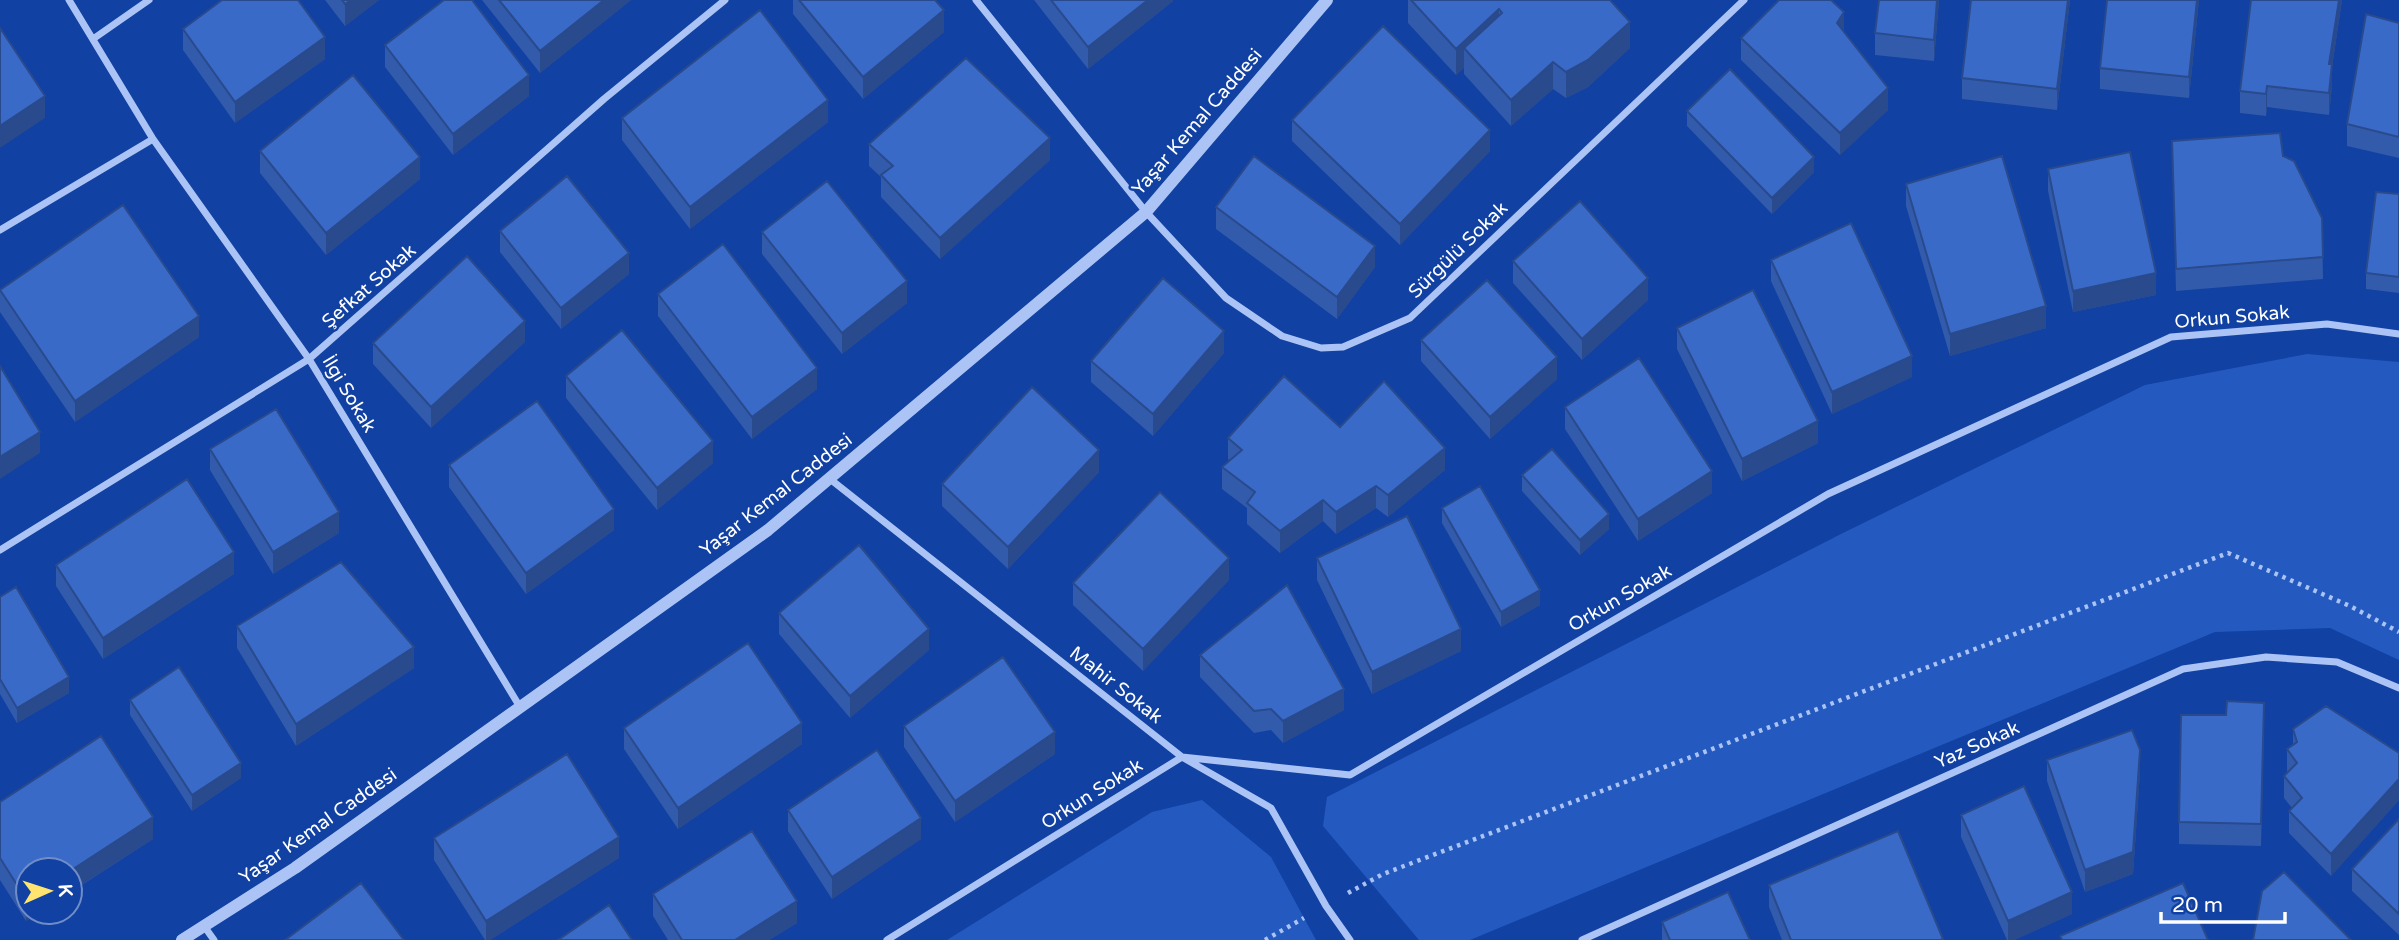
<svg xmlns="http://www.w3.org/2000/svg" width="2399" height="940" viewBox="0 0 2399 940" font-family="'Varela Round',sans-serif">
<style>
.green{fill:#245ac0}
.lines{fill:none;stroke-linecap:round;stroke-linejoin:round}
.path{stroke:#abc4f5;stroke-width:4.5;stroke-dasharray:3.5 5;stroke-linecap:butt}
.minor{stroke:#abc4f5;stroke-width:7}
.tertiary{stroke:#abc4f5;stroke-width:12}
.wall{fill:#325bac}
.shaded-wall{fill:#294a8c}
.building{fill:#3a6ac8;stroke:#294a8c;stroke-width:2}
.labels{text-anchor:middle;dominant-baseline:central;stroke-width:5;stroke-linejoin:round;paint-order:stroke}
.street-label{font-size:19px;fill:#fff;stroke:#1141a2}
</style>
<rect width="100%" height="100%" fill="#1141a2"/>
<path class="green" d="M2307 354 2399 362V660L2330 628 2215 632 1470 940H1419L1323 826 1327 797 1843 533 2145 385Z
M1202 800 1271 857 1316 940H947L1152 812Z"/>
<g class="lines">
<path class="path" d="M1348 893 1383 874 2228 553 2350 606 2399 632
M1265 940 1304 918"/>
<path class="minor" d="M69 0 153 139 309 359 520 707
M976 0 1146 212 1226 298 1282 336 1321 348 1343 347 1410 318 1744 0
M93 39 149 0
M0 230 153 139
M830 479 1182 757 1271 808 1326 906 1350 940
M0 550 309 359 604 99 725 0
M204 926 214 940
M887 940 1182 757 1350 775 1828 494 2171 337 2327 324 2399 334
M1582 940 2183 669 2266 657 2337 662 2399 688"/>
<path class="tertiary" d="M182 940 295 868 768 530 1146 212 1327 0"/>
</g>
<path class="wall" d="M325 0H379L345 26Z
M482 0H631L540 73Z
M793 0H935L944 32 863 99 793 14Z
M1034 0H1173V1L1088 69Z
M1408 0H1610L1630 48 1588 87 1566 98 1553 89 1511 126 1464 74V68L1456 75 1408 23Z
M1939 0 1934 61 1875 55V33Z
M2070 0 2057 110 1962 99V78Z
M2107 0H2199L2189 98 2100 89V68Z
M2342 0 2332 67V86L2329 115 2267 107 2266 116 2240 113V91Z
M2399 23V158L2347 146V124Z
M183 29 325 59 235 123 183 50Z
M1844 32 1888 110 1840 155 1741 60V38Z
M385 45 529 96 453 155 385 67Z
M1687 111 1814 172 1772 214 1687 126Z
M622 118 828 122 690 229 622 140Z
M1292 120 1490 151 1400 245 1292 141Z
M2172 141 2283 156 2322 218 2323 279 2176 291Z
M869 144 1050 160 940 259 881 197V177L869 166Z
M260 151 420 179 326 255 260 173Z
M2048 169 2156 295 2073 312 2048 191Z
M1906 184 2046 328 1950 356 1906 206Z
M2399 194V293L2366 289V273Z
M1216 207 1375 267 1337 319 1216 229Z
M500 231 629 274 561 329 500 252Z
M762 232 907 303 842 354 762 254Z
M1771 260 1912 377 1832 414 1771 281Z
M1513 261 1648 300 1582 360 1513 283Z
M0 290 199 337 75 422 0 312Z
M658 294 817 389 752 439 658 316Z
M1677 328 1818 443 1742 481 1677 349Z
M1421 340 1557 379 1490 439 1421 361Z
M525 342 431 428 373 364V343Z
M1224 353 1153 436 1091 382V361Z
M566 376 713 463 657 510 566 398Z
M1565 407 1712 493 1638 541 1565 429Z
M1340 427 1445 470 1388 517 1376 508 1336 534 1323 521 1280 553 1247 524V508L1222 489V467L1230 461 1228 459V438Z
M210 449 339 533 273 574 210 470Z
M449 465 614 530 526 594 449 487Z
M1099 472 1008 569 942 506V484Z
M1522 475 1609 529 1580 555 1522 491Z
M1442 508 1540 605 1501 627 1442 523Z
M1317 558 1461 651 1372 694 1317 580Z
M56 565 234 574 103 659 56 586Z
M1229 580 1143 671 1073 605V583Z
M0 597 69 693 17 723 0 694Z
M779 613 929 650 850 718 779 634Z
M237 626 414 668 296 746 237 648Z
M1200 655 1344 710 1283 743 1271 730 1254 733 1200 677Z
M130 700 241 778 192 811 130 715Z
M2264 724 2261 846 2179 844V822Z
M904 726 1055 754 955 822 904 747Z
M624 728 802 744 678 829 624 749Z
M2293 729 2399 753V800L2331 876 2289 833V811L2292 808 2284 798V776L2288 772 2287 771V749L2293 745Z
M2047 760 2140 772 2133 874 2085 892 2047 781Z
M0 802 153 839 26 921 0 880Z
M788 810 921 839 832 899 788 831Z
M1961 815 2072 914 2014 940H2007L1961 837Z
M2399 819V935L2352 891V869Z
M434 838 619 858 490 940H485L434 860Z
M1769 885 1943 940H1782L1769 907Z
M653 894 797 923 769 940H668L653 916Z
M1662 922 1750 940H1662Z"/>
<path class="shaded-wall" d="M351 0H379L345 26V4Z
M604 0H631L540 73V51Z
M1148 0H1173V1L1088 69V47Z
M1937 0H1939L1934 61V40Z
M2068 0H2070L2057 110V89Z
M2197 0H2199L2189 98V77Z
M2339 0H2342L2332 67V86L2329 115V64Z
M1499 9V36L1464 48V68L1456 75V49Z
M944 10V32L863 99V77Z
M1844 12V34L1837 23Z
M1630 22V48L1588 87 1566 98V72Z
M325 37V59L235 123V102Z
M1553 62V89L1511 126V100Z
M529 75V96L453 155V134Z
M2267 86V107L2266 116V94Z
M1888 88V110L1840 155V133Z
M45 96V118L0 148V126Z
M828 100V122L690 229V207Z
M1490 130V151L1400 245V224Z
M1050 138V160L940 259V238Z
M420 157V179L326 255V233Z
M1814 157V172L1772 214V198Z
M1375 246V267L1337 319V297Z
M629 253V274L561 329V308Z
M2156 273V295L2073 312V291Z
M1648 278V300L1582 360V339Z
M907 281V303L842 354V333Z
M2046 306V328L1950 356V334Z
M199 316V337L75 422V401Z
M525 321V342L431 428V407Z
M1224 331V353L1153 436V414Z
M1912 356V377L1832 414V392Z
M1557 357V379L1490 439V417Z
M817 368V389L752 439V417Z
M1818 421V443L1742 481V459Z
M40 432V453L0 479V457Z
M713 441V463L657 510V488Z
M1445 448V470L1388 517V495Z
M1099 450V472L1008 569V547Z
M1712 471V493L1638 541V519Z
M1376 486V508L1336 534V512Z
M1323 500V521L1280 553V531Z
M614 509V530L526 594V573Z
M339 512V533L273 574V552Z
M1609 514V529L1580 555V540Z
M234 552V574L103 659V638Z
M1229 558V580L1143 671V649Z
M1540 590V605L1501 627V612Z
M929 629V650L850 718V696Z
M1461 629V651L1372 694V672Z
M414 647V668L296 746V724Z
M69 677V693L17 723V708Z
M1344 689V710L1283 743V721Z
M802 723V744L678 829V808Z
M1055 732V754L955 822V801Z
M2140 750V772L2133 874 2085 892V870Z
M241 763V778L192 811V795Z
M2399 779V800L2331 876V854Z
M153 817V839L70 892V871Z
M921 818V839L832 899V877Z
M619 837V858L490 940H486V921Z
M2072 892V914L2014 940H2008V921Z
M28 898V912H40L26 921V899Z
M797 901V923L769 940H735Z"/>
<path class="building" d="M222 0H298L325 37 235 102 183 29Z
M342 0H351L345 4Z
M444 0H472L529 75 453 134 385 45Z
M499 0H604L540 51Z
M799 0H935L944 10 863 77Z
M1051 0H1148L1088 47Z
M1411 0H1610L1630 22 1588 60 1566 72 1553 62 1511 100 1464 48 1502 13 1499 9 1456 49Z
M1779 0H1831L1844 12 1837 23 1888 88 1840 133 1741 38Z
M1879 0H1937L1934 40 1875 33Z
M1971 0H2068L2057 89 1962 78Z
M2107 0H2197L2189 77 2100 68Z
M2251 0H2339L2329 64H2332L2329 93 2267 86 2266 94 2240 91Z
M760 10 828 100 690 207 622 118Z
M2366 14 2399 23V137L2347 124Z
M1383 26 1490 130 1400 224 1292 120Z
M0 28 45 96 0 126Z
M966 58 1050 138 940 238 881 175 893 166 869 144Z
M1730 69 1814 157 1772 198 1687 111Z
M353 75 420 157 326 233 260 151Z
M2280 133 2283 156 2294 161 2322 218 2323 257 2176 269 2172 141Z
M2130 152 2156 273 2073 291 2048 169Z
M1254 156 1375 246 1337 297 1216 207Z
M2002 156 2046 306 1950 334 1906 184Z
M567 176 629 253 561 308 500 231Z
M827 181 907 281 842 333 762 232Z
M2376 192 2399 194V277L2366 273Z
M1580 201 1648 278 1582 339 1513 261Z
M123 205 199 316 75 401 0 290Z
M1851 223 1912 356 1832 392 1771 260Z
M723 244 817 368 752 417 658 294Z
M467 256 525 321 431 407 373 343Z
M1163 278 1224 331 1153 414 1091 361Z
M1487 280 1557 357 1490 417 1421 340Z
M1753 290 1818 421 1742 459 1677 328Z
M622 330 713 441 657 488 566 376Z
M1639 358 1712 471 1638 519 1565 407Z
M0 366 40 432 0 457Z
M1284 376 1340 427 1384 381 1445 448 1388 495 1376 486 1336 512 1323 500 1280 531 1247 503 1255 492 1222 467 1242 450 1228 438Z
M1032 387 1099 450 1008 547 942 484Z
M537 401 614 509 526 573 449 465Z
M276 409 339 512 273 552 210 449Z
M1552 449 1609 514 1580 540 1522 475Z
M187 479 234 552 103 638 56 565Z
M1480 486 1540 590 1501 612 1442 508Z
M1160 492 1229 558 1143 649 1073 583Z
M1407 516 1461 629 1372 672 1317 558Z
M859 545 929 629 850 696 779 613Z
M341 562 414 647 296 724 237 626Z
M1287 585 1344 689 1283 721 1271 709 1254 711 1200 655Z
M16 587 69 677 17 708 0 679V597Z
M748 643 802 723 678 808 624 728Z
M1003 657 1055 732 955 801 904 726Z
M179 667 241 763 192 795 130 700Z
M2227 701 2264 703 2261 824 2179 822 2181 715H2226Z
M2326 706 2399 753V779L2331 854 2289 811 2302 798 2284 776 2297 763 2287 749 2297 742 2293 729Z
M2132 730 2140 750 2133 852 2085 870 2047 760Z
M101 736 153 817 70 871 28 870V898L26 899 0 858V802Z
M877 750 921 818 832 877 788 810Z
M567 754 619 837 486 921 434 838Z
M2024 786 2072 892 2008 921 1961 815Z
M2399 819V914L2352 869Z
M752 831 797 901 735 940H682L653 894Z
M1898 831 1943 939 1940 940H1791L1769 885Z
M2284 872 2351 940H2253L2262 891Z
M361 883 404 940H285Z
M2183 883 2208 940H2062L2060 936Z
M1728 892 1750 940H1670L1662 922Z
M609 905 632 940H558Z"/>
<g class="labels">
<g class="street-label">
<text transform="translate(1197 122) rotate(-49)">Yaşar Kemal Caddesi</text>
<text transform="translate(1458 250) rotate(-44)">Sürgülü Sokak</text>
<text transform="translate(369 286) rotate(-41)">Şefkat Sokak</text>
<text transform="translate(2232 317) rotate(-5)">Orkun Sokak</text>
<text transform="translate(349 394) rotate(59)">İlgi Sokak</text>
<text transform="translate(776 495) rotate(-38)">Yaşar Kemal Caddesi</text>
<text transform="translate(1620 598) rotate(-30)">Orkun Sokak</text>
<text transform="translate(1116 685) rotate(38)">Mahir Sokak</text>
<text transform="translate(1977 745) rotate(-24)">Yaz Sokak</text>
<text transform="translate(1092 794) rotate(-32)">Orkun Sokak</text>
<text transform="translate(318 826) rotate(-35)">Yaşar Kemal Caddesi</text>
</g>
</g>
<g transform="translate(49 891) rotate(87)"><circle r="33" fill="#1141a2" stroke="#708dc7" stroke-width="2"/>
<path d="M0-5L12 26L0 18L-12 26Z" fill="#ffe56f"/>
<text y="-10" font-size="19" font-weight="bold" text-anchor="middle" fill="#ffffff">K</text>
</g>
<path d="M2161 912v10h124v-10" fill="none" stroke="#ffffff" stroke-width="3.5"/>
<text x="2172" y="912" font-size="21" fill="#ffffff" stroke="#1141a2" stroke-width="5" paint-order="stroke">20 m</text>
</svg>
